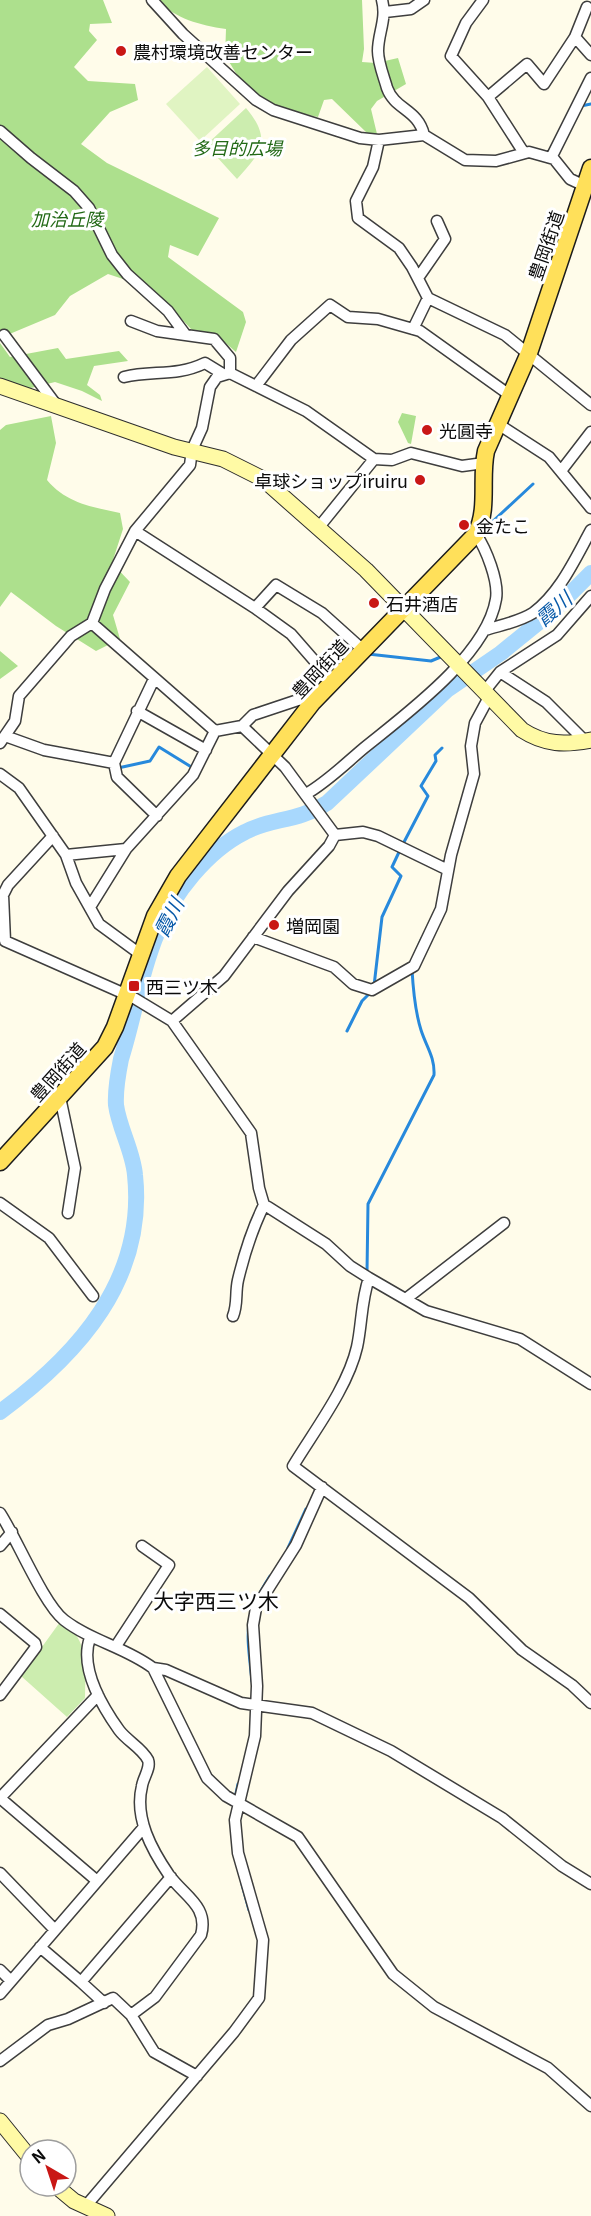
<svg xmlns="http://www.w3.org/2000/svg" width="591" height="2216" viewBox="0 0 591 2216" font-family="Georgia,'Noto Sans JP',serif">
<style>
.green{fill:#ccedaf}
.forest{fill:#ade08d}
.pitch{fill:#e0f4c2}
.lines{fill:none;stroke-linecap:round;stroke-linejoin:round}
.stream{stroke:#2789dc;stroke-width:3}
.river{stroke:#a8d8fd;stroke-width:16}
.street-casing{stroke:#3e3e3e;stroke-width:13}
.secondary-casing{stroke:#2d2d2d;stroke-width:17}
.primary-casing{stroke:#1c1c1c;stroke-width:19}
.street{stroke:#fff;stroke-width:10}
.secondary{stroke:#fffaa5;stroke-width:15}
.primary{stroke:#ffe05a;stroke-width:16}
.poi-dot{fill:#c91715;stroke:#fff;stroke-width:2}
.labels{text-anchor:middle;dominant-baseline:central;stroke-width:6;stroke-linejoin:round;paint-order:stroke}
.poi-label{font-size:18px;fill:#0b0b0b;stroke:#fff;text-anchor:start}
.park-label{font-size:18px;font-style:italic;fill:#226916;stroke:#fff}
.street-label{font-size:18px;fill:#0b0b0b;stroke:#fff}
.water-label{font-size:20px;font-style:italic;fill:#085aa9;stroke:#fff}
.quarter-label{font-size:21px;fill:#0b0b0b;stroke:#fff}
</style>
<rect width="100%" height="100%" fill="#fffcea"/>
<path class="green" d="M246 108C272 139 262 152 237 179L206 145Z
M60 1622C90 1637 85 1668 85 1698L67 1717 21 1676Z"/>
<path class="forest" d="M0 0H103L112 23 90 24 89 31 97 40 74 67 88 81 135 84 138 100 110 112 81 144 107 163 219 218 198 256 170 245 168 257 243 312 246 322 236 352 215 334 193 331 153 289 108 274 70 296 55 315 0 338Z
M156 0H362L364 49 362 62 376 63 398 58 406 84 377 101 371 109 377 134 367 133 332 99 324 100 318 117C283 109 263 107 239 77 233 70 232 64 225 58L226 29C199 25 177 19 156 0Z
M0 343 10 357 58 348 66 359 119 351 128 361 94 366 87 385 100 395 102 401 82 391 55 382 27 389 0 380Z
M402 413 416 416 411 444 408 443 398 422Z
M51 416 56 443 47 480C66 503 92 507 120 513L123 529 112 563 130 582 113 615 120 639 96 651 56 626 11 592 0 607V430L6 425Z
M0 651 18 666 0 679Z"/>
<path class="pitch" d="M207 67 240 104 200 141 166 104Z"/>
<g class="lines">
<path class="stream" d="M581 106 591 104
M491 523 533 484
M368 654 431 661 443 656
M118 768 150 761 159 747 193 768
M403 844 428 796 421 786 436 761 435 755 442 748
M414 956 422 938
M374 986 382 917 401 876 392 867 400 850
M347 1031 362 1001 371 992
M367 1272 368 1204 434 1075C435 1057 426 1046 421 1030 415 1011 413 988 412 969
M288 1548 306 1509
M252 1681C247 1632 242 1619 270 1576
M235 1798 238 1784
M242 1884 249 1910"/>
<path class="river" d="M0 1412C79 1354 146 1279 135 1175 133 1151 119 1128 116 1105 115 1090 118 1074 121 1059 134 1018 141 971 158 931 174 893 207 851 245 832 271 818 297 822 327 803L447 690 501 653 555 609 591 573"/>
<g class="street-casing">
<path id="street" d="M152 0 183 34 256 100 273 110 360 138 379 140 424 135 465 160 496 161 529 152 554 159 570 179 585 186
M382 0C387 19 378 33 378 51 378 63 384 77 387 88 395 110 418 109 424 135
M483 0 466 23 451 56 488 97 524 153
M385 12 411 9 424 0
M575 37 591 55
M488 97 527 64 544 84 575 37 587 7
M0 131 31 158 74 191 89 208 112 255 127 274 168 311 185 334
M379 140 373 167 356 201 358 218 399 248 412 267 428 298 505 335 591 405
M551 158 591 78
M418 278 445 239 437 221
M131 321 157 331 214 339 230 358V373
M413 329 428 298
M4 335 57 406
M124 377C153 370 176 377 205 363L223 374
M256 386 291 340 330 305 348 317 378 319 420 331 511 396
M498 424 549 457 591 508
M561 471 591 432
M319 527 374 459
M135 531 255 608 291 634 332 681
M255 608 276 585 322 613 362 649
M89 625H94L215 731
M485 630C501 625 519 622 533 613 560 593 575 559 591 530
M500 672 546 702 585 741
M154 679 114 763 117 777 157 816
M484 692 500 672 557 635 591 596
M137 711 206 750
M242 726 285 767 335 835
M215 731 242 726 253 715 301 699 312 703
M5 736 44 750 114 763
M0 743 15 721 19 696 71 636 92 623 105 589 135 531 190 465 192 450 202 428 210 387 217 377 230 373 306 411 374 459 392 460 411 453 462 466 484 463
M0 774 19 788 66 855 76 883 99 924 140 954
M306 794C327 782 345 764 364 748 406 714 487 655 496 599 499 581 486 549 476 534
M335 835 363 832 378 836 448 870
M53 836 8 885 3 895 5 941 134 998 172 1021 251 1133 259 1188 264 1205 268 1207 326 1244 350 1266 369 1278 426 1311 520 1339 591 1384
M66 855 126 849 193 775 215 731
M90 907 126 849
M253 937 334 967 353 984 372 990 414 966 441 909 451 855 474 774 471 746 475 723 489 697
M172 1021 224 976 288 891 329 846 335 835
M60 1097 75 1168 68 1213
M0 1203 49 1238 93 1296
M369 1278C361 1301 362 1324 357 1347 348 1387 314 1431 293 1466L469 1598 522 1650 572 1685 591 1703
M407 1298 504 1223
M233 1316C238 1304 235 1293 238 1280 244 1255 253 1227 264 1205
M0 1513C17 1539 43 1603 64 1620 91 1641 125 1647 153 1668L207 1778 226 1796 298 1837 393 1974 434 2007 548 2068 591 2106
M0 1546 12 1532
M0 1614 35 1643 36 1647 0 1695
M90 1638C79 1668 102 1706 119 1730 127 1741 142 1748 148 1760 151 1768 143 1778 142 1786 134 1818 152 1850 169 1875 184 1896 209 1906 201 1935L155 1997 131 2015
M116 1646 169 1565 142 1546
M153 1668 166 1670 241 1703 312 1713 391 1751 502 1818 562 1866 591 1884
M0 1798 98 1695
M0 1798 96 1880
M0 1873 54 1929
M40 1947 81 1982 171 1877
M0 1970 11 1981
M81 1982 104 2003
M0 1994 144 1827
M0 2061 48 2025 68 2019 113 1998 131 2015 154 2052 197 2076
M85 2207 234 2032 259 1998 263 1940 238 1853 235 1820 255 1736 257 1686 253 1625 256 1608 296 1545 322 1487"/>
</g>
<g class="secondary-casing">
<path id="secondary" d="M0 386 174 447 223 459 263 479 366 570 522 730C545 745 565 745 591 740
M0 2121 30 2158
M56 2186 74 2201 107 2216"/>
</g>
<g class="primary-casing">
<path id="primary" d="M0 1162 105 1047 115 1027 155 916 178 876 312 703 476 534C489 508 480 479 486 451L529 353 591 168"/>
</g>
<use href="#street" class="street"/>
<use href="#secondary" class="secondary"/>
<use href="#primary" class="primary"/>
</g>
<g class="poi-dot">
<circle cx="121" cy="51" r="6"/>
<circle cx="427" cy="430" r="6"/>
<circle cx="420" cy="480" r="6"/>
<circle cx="464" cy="525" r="6"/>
<circle cx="374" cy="603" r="6"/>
<circle cx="274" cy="925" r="6"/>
<rect x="128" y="980" width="12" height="12" rx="3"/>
</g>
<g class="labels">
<g class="poi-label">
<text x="133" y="51">農村環境改善センター</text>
<text x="439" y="430">光圓寺</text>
<text x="408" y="480" text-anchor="end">卓球ショップiruiru</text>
<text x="476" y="525">金たこ</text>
<text x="386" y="603">石井酒店</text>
<text x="286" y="925">増岡園</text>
<text x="146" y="986">西三ツ木</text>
</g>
<g class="park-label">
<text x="237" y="147">多目的広場</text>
<text x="67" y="218">加治丘陵</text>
</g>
<g class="street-label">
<text transform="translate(545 245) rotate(-71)">豊岡街道</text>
<text transform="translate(319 668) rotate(-47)">豊岡街道</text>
<text transform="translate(57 1071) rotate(-48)">豊岡街道</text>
</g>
<g class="water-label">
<text transform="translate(553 608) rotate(-41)">霞川</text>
<text transform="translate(168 917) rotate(-63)">霞川</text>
</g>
<g class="quarter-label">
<text x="216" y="1600">大字西三ツ木</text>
</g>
</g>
<g transform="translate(48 2168) rotate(321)"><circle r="28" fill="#ffffff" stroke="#9d9d9d" stroke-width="1.5"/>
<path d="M0-4.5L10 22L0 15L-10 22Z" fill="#c91715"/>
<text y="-9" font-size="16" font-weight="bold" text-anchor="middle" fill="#0b0b0b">N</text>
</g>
</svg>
